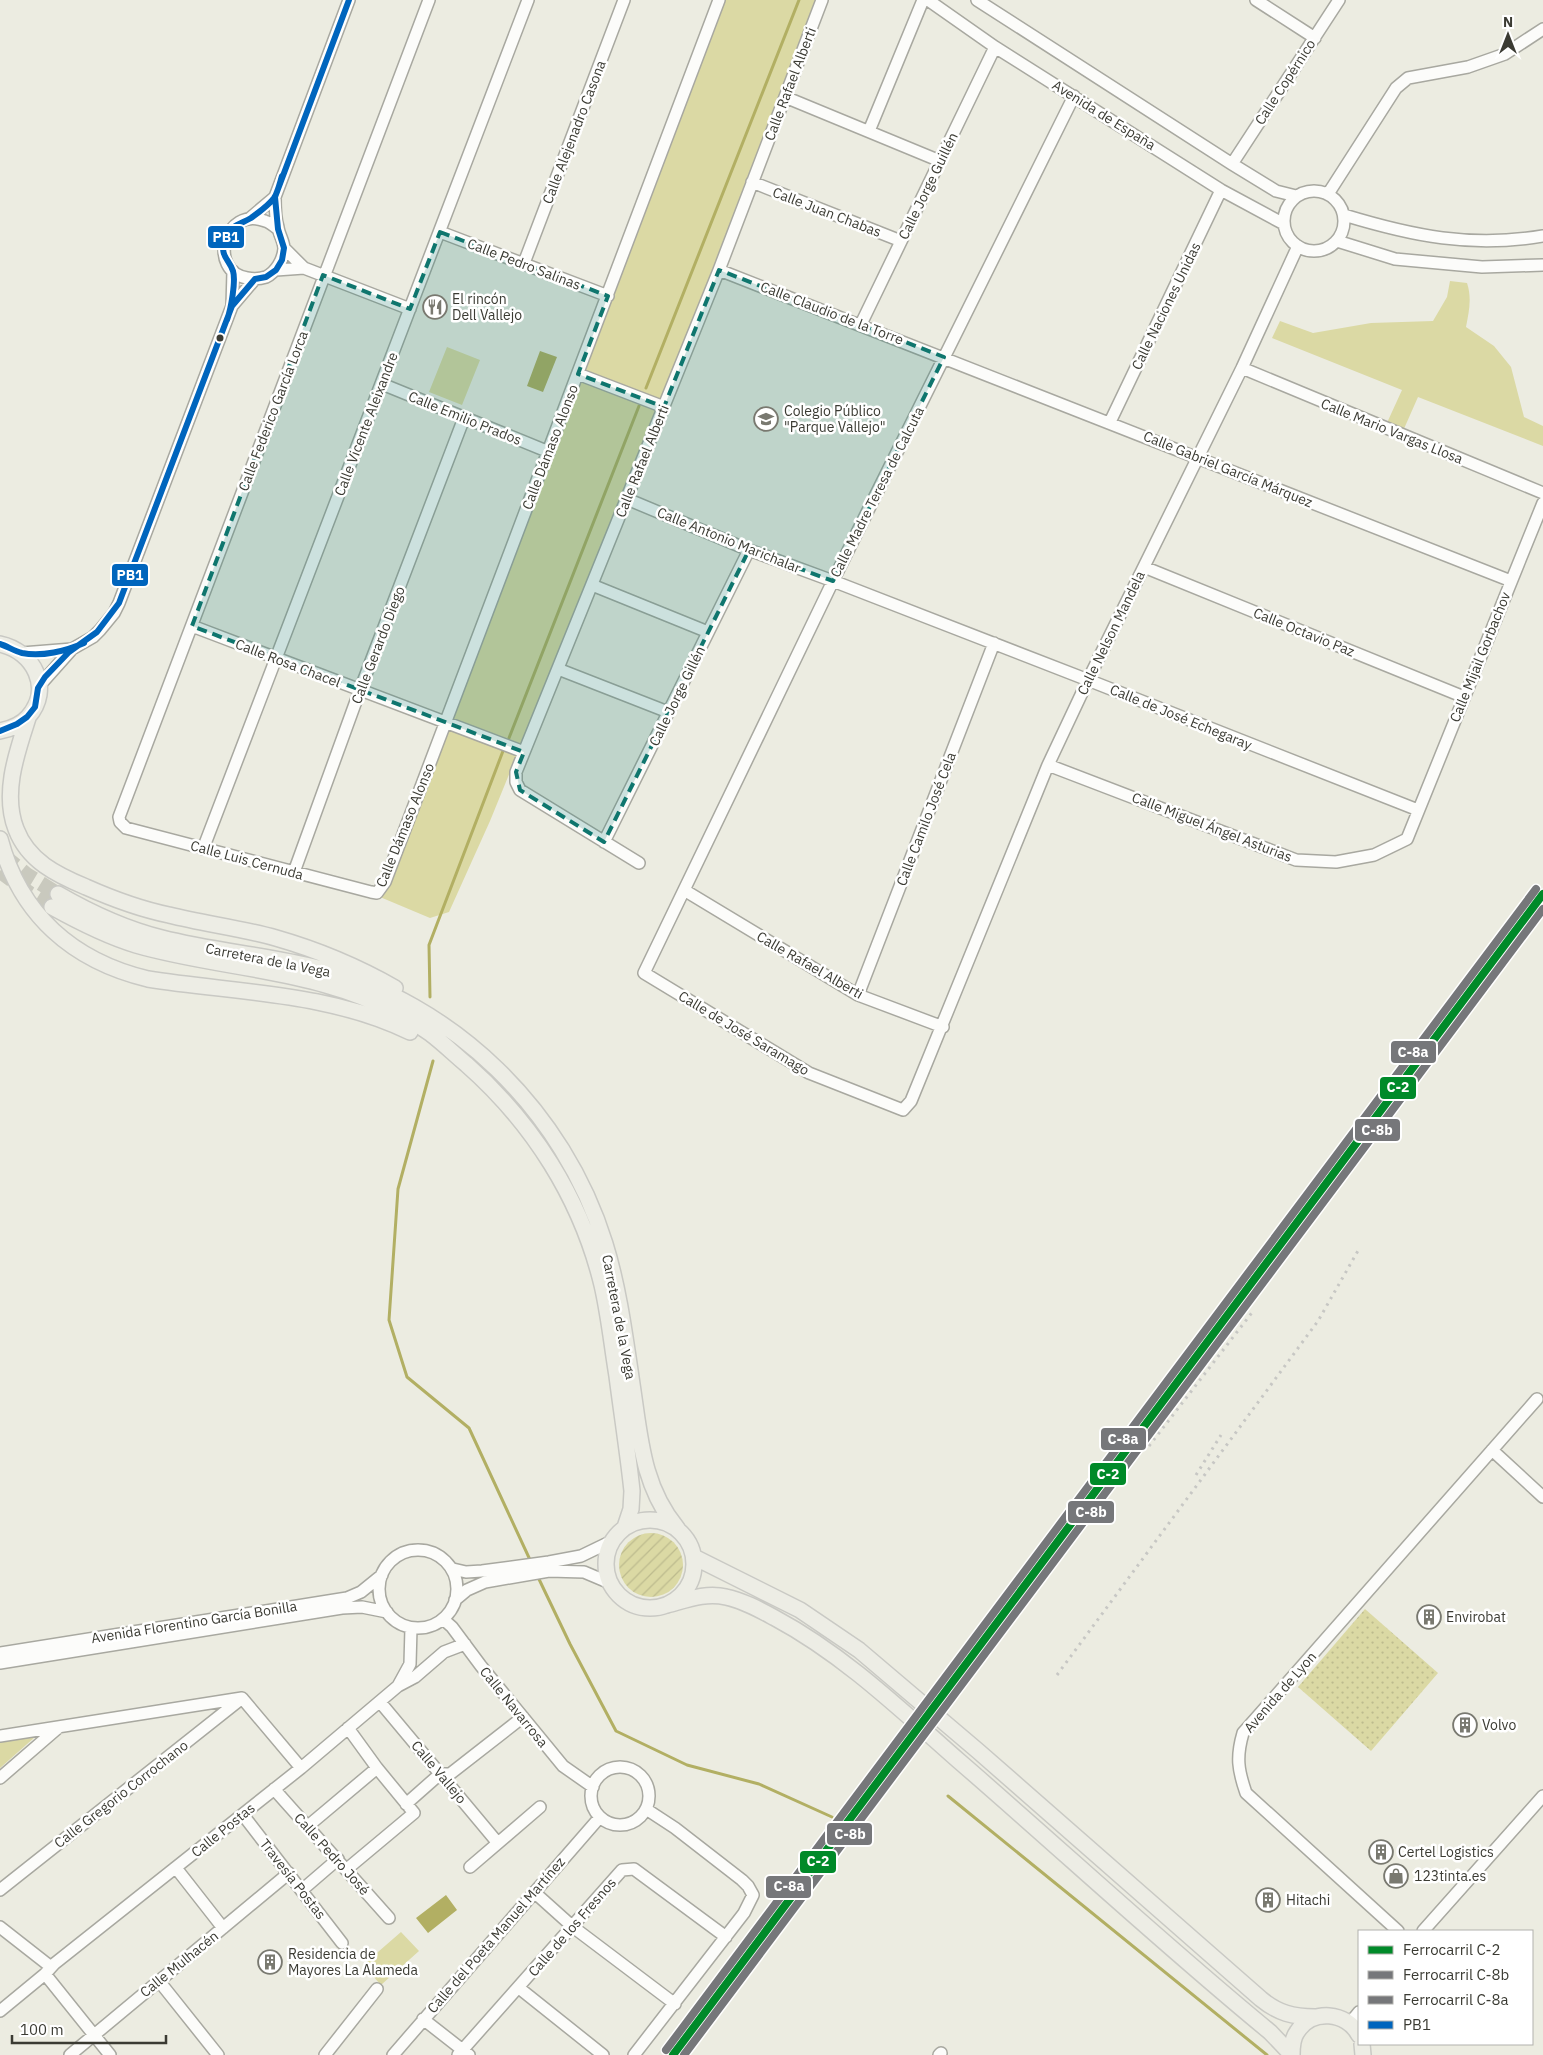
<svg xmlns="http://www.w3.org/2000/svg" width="1543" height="2055" viewBox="0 0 1543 2055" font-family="'IBM Plex Sans',sans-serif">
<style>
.grass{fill:url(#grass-dots)}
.park{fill:#dbd9a4}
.garden{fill:url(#garden-furrows)}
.water{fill:#b2af63}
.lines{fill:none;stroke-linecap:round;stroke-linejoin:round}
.stream{stroke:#b2af63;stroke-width:3}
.major-tunnel{stroke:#c9c9be;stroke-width:15;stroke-dasharray:15 8;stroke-linecap:butt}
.minor-casing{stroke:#a8a8a0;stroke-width:14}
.major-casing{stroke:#c9c9c4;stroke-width:18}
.minor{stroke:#fcfcfa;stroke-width:11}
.major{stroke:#edede5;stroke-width:15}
.rail{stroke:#c7c7c4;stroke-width:3;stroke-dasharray:2.5 5;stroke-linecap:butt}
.bus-1-casing{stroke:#fff;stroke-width:10}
.bus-1{stroke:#0065bd;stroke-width:6}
.rail-1-casing{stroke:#fff;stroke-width:11}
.rail-2-casing{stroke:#fff;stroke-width:11}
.rail-3-casing{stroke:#fff;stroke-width:11}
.rail-1{stroke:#008a29;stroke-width:8}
.rail-2{stroke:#76777a;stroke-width:8}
.rail-3{stroke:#76777a;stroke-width:8}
.marked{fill:#0f766e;fill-opacity:0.2;stroke:#0f766e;stroke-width:4;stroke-dasharray:10 6;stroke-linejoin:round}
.bus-dot{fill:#3b3b33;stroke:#fff;stroke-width:2}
.labels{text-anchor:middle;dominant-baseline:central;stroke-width:5;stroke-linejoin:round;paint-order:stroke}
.street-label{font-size:14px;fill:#3b3b33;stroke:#fff}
.poi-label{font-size:14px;fill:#3b3b33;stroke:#fff;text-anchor:start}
.line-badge{stroke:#fff;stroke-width:2}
.badge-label{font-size:14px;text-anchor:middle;font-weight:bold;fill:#fff}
</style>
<defs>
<pattern id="grass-dots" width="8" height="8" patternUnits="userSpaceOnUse" patternTransform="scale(1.25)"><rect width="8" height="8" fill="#dbd9a4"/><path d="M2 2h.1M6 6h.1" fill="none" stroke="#bdbb8e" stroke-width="1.8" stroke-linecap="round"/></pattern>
<pattern id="garden-furrows" width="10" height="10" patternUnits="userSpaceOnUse" patternTransform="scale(1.25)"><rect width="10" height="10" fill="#dbd9a4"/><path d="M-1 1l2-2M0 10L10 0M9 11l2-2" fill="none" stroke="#bdbb8e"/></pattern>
</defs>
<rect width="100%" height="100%" fill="#ecece1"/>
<path class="grass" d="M1365 1609 1438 1673 1371 1751 1298 1687Z"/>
<path class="park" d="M725 0H817L662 399 490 821 449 912 430 918 380 897Z
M1450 281 1467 283C1472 298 1469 312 1466 327L1494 346 1511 367 1524 417 1543 426V446L1418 397 1403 431 1386 425 1402 390 1272 338 1280 321 1313 333 1371 323 1433 321 1447 297Z
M447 347 480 360 462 405 429 392Z
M35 1737 0 1768V1742Z
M401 1932 419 1951 381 1985 363 1965Z"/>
<path class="garden" d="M619 1565a32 32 0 1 1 64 0a32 32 0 1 1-64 0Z"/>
<path class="water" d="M540 351 557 357 543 392 527 386Z
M446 1895 457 1910 428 1933 416 1918Z"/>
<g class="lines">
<path class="stream" d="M646 388 799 0
M509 738 639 406
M430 997 429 945 503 751
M433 1061 398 1189 389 1320 407 1377 469 1428 531 1562
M537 1575 570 1644 616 1731 687 1765 759 1784 832 1817
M948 1796 1267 2055"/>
<path class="major-tunnel" d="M4 856 27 875 58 894
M0 871 29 893 52 907"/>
<g class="minor-casing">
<path id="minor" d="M429 0 119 817 120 822 126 828 371 892 377 893 385 882 719 0
M928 0 995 47 1221 190 1284 224
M977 0 1232 164 1276 191 1296 196
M1256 0 1315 38
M1074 96 833 581 644 973 809 1073 903 1110 911 1101 1048 765 1088 680 1242 368 1298 246
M785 97 940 161
M869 131 923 0
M1232 164 1339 0
M752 182 901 241
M1284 221a30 30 0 1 1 60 0a30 30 0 1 1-60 0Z
M1328 194 1396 88 1408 78 1468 67 1505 54 1543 29
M1344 215C1413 236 1471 248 1543 236
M249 219 275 197
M278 229C274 226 269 222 265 221 224 205 207 271 247 278 253 279 260 279 266 277 276 272 283 260 284 249 284 241 279 235 278 227 275 218 275 207 275 197L349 0
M440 232 608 296
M1337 241 1395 259 1482 267 1543 265
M284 248 304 268 410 309
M524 263 624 0
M276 270 304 268
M719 270 1511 581
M232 306 233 271
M861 324 995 47
M1242 368 1543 493
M578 374 664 407
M382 384 549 452
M1110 422 1221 190
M627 499 749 550 833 581 1088 680 1418 810
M1144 567 1464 697
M592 585 708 632
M192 626 524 752
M22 653 72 649
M558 669 668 712
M39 686 72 649 93 637 100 630 114 613 119 603 232 306 255 279
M1048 765 1296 860 1336 862 1374 855 1407 839 1543 503
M604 842 749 550
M203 849 528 0
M639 863 520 790 516 782V772L719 270 822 0
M294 872 360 690 464 418
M684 890 858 995 943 1027
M858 995 994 643
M1492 1450 1543 1497
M379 1589a39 39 0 1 1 78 0a39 39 0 1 1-78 0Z
M453 1569 466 1572 482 1571 549 1562 581 1556 612 1541
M455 1600 467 1590 485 1582 549 1571 584 1572 610 1583
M443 1619 452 1627 481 1666 563 1766 593 1787
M0 1653 347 1598 361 1592 382 1575
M0 1663 342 1608 362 1607 387 1612
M398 1686 415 1677 444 1652 465 1644
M380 1702 497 1842
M0 1736 242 1698 301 1768
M591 1796a29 29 0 1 1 58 0a29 29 0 1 1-58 0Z
M0 1778 59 1727
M274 1789 389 1918
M406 1804 440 1774H450L523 1717
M243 1815 342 1943
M308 1826 377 1768
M470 1867 540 1807
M176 1868 223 1928
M347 1869 414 1813 377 1768 348 1728
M0 1890 241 1699
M302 1890 338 1859
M534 1892 573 1927 675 2004
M0 1927 51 1967
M1398 1931 1246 1793C1238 1770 1236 1757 1243 1733L1537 1399
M1423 1931 1543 1796
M45 1974 110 2055
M159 1981 218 2055
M519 1988 603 2055
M0 2011 45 1974 54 1964 301 1768 398 1686 410 1664 411 1628
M423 2019 469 2055
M1350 2023 1359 2012
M70 2055 289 1873
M325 2055 377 1989
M393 2055 600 1817
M458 2055 622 1870 634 1869 726 1937
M634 2055 744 1913 753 1895 748 1886 742 1880 675 1828 646 1809
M939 2055 941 2053"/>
</g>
<g class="major-casing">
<path id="major" d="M0 644C34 651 53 689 28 717 21 725 10 729 0 731
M28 718C17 752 2 793 16 829 28 861 57 875 86 887 113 899 140 909 169 915 205 924 241 928 276 938 318 950 358 967 395 988
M0 839C20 915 73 961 148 979 236 993 328 992 410 1032
M58 894C91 913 125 929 162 938 213 951 266 955 318 968 453 1002 564 1111 605 1244 619 1289 625 1337 632 1384 640 1436 642 1486 677 1528
M52 907C79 922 106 936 136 945 198 963 264 967 326 985 362 995 400 1012 431 1034 443 1043 454 1054 466 1064 532 1122 581 1198 602 1285 609 1315 612 1346 617 1376 622 1415 628 1453 632 1491L631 1509 625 1527
M606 1564a44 44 0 1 1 88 0a44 44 0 1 1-88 0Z
M694 1557 800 1610 859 1650 978 1751 1261 1999C1278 2013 1293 2017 1315 2017
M667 1605C686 1600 706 1592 726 1597 744 1601 760 1610 775 1618 844 1655 901 1710 959 1761 1063 1851 1164 1945 1270 2032L1292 2055
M1362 2044 1363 2055
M1292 2055C1292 2047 1292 2039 1297 2032 1312 2008 1347 2012 1359 2035"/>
</g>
<use href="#minor" class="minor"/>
<use href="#major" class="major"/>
<path class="rail" d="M1149 1446 1254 1310
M1196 1475 1221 1435
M1057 1675 1318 1321 1359 1249"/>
<g class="bus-1-casing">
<path id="bus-1" d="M227 320C231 309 236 281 233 271 229 259 219 256 225 239 230 225 241 224 251 218 258 213 269 205 274 198 278 192 280 182 282 176
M0 644C7 646 14 651 22 653 42 657 66 651 84 643
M0 731 17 724 27 717 35 707 38 688 45 677 69 652 97 632 119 603 232 306 255 279 266 277 276 270 282 260 284 248 278 229 275 197 349 0"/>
</g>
<use href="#bus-1" class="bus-1"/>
<g class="rail-1-casing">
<path id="rail-1" d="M673 2055 1543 894"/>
</g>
<g class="rail-2-casing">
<path id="rail-2" d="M684 2055 1543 909"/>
</g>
<g class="rail-3-casing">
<path id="rail-3" d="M666 2050 1536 889"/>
</g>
<use href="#rail-1" class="rail-1"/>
<use href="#rail-2" class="rail-2"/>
<use href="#rail-3" class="rail-3"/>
</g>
<path class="marked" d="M440 232 608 296 578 374 664 407 719 270 944 357 833 581 749 550 604 842 520 790 516 772 524 752 192 626 323 275 410 309Z"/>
<defs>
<g id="restaurant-ring" transform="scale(1.25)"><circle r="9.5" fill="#fff" stroke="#797970" stroke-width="1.5"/><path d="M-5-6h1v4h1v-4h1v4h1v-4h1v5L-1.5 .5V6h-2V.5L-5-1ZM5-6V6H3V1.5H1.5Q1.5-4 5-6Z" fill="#797970"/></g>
<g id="school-ring" transform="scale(1.25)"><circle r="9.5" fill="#fff" stroke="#797970" stroke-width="1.5"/><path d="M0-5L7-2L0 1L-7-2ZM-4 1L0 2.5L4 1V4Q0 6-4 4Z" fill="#797970"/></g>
<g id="building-ring" transform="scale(1.25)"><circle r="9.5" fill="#fff" stroke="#797970" stroke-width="1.5"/><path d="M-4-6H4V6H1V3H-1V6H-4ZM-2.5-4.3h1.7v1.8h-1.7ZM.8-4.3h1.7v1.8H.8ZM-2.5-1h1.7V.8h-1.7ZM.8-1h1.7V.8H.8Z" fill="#797970"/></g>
<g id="shop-ring" transform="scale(1.25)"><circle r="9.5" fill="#fff" stroke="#797970" stroke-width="1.5"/><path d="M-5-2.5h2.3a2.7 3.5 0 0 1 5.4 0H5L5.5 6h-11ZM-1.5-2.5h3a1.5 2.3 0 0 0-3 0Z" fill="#797970"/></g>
</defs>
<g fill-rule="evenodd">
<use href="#restaurant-ring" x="435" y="307"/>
<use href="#school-ring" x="766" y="419"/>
<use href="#building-ring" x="1429" y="1617"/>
<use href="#building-ring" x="1465" y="1725"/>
<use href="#building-ring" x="1381" y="1852"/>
<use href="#shop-ring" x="1396" y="1876"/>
<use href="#building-ring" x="1268" y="1900"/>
<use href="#building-ring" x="270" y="1962"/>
</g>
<circle class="bus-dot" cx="220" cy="338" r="4.5"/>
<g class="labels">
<g class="street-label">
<text transform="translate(1285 82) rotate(-57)">Calle Copérnico</text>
<text transform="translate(790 84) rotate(-69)">Calle Rafael Alberti</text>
<text transform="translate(1104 115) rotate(32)">Avenida de España</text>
<text transform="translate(574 132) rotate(-69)">Calle Alejenadro Casona</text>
<text transform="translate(928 186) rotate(-64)">Calle Jorge Guillén</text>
<text transform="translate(827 212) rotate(21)">Calle Juan Chabas</text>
<text transform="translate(524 264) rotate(21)">Calle Pedro Salinas</text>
<text transform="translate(1166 306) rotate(-64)">Calle Naciones Unidas</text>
<text transform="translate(832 313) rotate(21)">Calle Claudio de la Torre</text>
<text transform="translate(273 411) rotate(-69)">Calle Federico García Lorca</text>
<text transform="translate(465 418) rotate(22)">Calle Emilio Prados</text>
<text transform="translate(366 424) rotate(-69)">Calle Vicente Aleixandre</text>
<text transform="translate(1392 431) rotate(22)">Calle Mario Vargas Llosa</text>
<text transform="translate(550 447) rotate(-69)">Calle Dámaso Alonso</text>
<text transform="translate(642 461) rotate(-68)">Calle Rafael Alberti</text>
<text transform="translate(1228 469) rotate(22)">Calle Gabriel García Márquez</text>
<text transform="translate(877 492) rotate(-63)">Calle Madre Teresa de Calcuta</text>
<text transform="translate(729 540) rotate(22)">Calle Antonio Marichalar</text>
<text transform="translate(1304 632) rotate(22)">Calle Octavio Paz</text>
<text transform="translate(1111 633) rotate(-64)">Calle Nelson Mandela</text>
<text transform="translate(378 645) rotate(-69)">Calle Gerardo Diego</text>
<text transform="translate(1480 657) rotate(-68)">Calle Mijail Gorbachov</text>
<text transform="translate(288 663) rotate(21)">Calle Rosa Chacel</text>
<text transform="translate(677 696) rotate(-64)">Calle Jorge Gillén</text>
<text transform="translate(1181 717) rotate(22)">Calle de José Echegaray</text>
<text transform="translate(926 819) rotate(-69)">Calle Camilo José Cela</text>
<text transform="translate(405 825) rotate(-68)">Calle Dámaso Alonso</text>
<text transform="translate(1212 827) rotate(21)">Calle Miguel Ángel Asturias</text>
<text transform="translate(247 860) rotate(15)">Calle Luis Cernuda</text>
<text transform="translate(268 960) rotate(11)">Carretera de la Vega</text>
<text transform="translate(810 965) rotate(30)">Calle Rafael Alberti</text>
<text transform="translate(744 1033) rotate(31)">Calle de José Saramago</text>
<text transform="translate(619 1317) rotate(79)">Carretera de la Vega</text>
<text transform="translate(194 1622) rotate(-9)">Avenida Florentino García Bonilla</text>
<text transform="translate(1280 1692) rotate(-49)">Avenida de Lyon</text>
<text transform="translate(514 1707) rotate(51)">Calle Navarrosa</text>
<text transform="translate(439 1772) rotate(50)">Calle Vallejo</text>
<text transform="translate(121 1794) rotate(-38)">Calle Gregorio Corrochano</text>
<text transform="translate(223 1830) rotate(-39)">Calle Postas</text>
<text transform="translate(332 1854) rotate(48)">Calle Pedro José</text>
<text transform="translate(293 1879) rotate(52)">Travesía Postas</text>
<text transform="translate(572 1927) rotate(-49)">Calle de los Fresnos</text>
<text transform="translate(496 1935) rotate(-49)">Calle del Poeta Manuel Martínez</text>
<text transform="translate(179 1964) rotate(-39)">Calle Mulhacén</text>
</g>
<g class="poi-label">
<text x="452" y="299">El rincón<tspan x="452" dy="16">Dell Vallejo</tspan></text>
<text x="784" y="411">Colegio Público<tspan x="784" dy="16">"Parque Vallejo"</tspan></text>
<text x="1446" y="1617">Envirobat</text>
<text x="1482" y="1725">Volvo</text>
<text x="1398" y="1852">Certel Logistics</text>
<text x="1414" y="1876">123tinta.es</text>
<text x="1286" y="1900">Hitachi</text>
<text x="288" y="1954">Residencia de<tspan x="288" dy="16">Mayores La Alameda</tspan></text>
</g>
</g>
<g class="line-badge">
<rect x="207" y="225" width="38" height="24" rx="5" fill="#0065bd"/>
<rect x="111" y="563" width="38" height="24" rx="5" fill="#0065bd"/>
<rect x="1390" y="1040" width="47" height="24" rx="5" fill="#76777a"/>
<rect x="1379" y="1076" width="38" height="24" rx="5" fill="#008a29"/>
<rect x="1354" y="1118" width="47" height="24" rx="5" fill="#76777a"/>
<rect x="1100" y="1427" width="47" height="24" rx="5" fill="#76777a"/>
<rect x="1089" y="1462" width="38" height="24" rx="5" fill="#008a29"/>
<rect x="1067" y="1500" width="48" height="24" rx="5" fill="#76777a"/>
<rect x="826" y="1822" width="47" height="24" rx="5" fill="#76777a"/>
<rect x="799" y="1850" width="38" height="24" rx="5" fill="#008a29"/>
<rect x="765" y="1875" width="47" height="24" rx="5" fill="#76777a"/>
</g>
<g class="badge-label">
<text x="226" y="242">PB1</text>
<text x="130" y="580">PB1</text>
<text x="1413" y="1057">C-8a</text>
<text x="1398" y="1092">C-2</text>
<text x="1377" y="1135">C-8b</text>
<text x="1123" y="1444">C-8a</text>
<text x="1108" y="1479">C-2</text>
<text x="1091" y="1517">C-8b</text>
<text x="850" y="1839">C-8b</text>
<text x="818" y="1866">C-2</text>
<text x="789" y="1891">C-8a</text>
</g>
<rect x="1358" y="1930" width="175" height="115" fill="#ffffff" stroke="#b1b1ad"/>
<rect x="1368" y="1946" width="25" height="8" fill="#008a29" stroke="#b1b1ad"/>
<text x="1403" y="1955" font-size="15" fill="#3b3b33">Ferrocarril C-2</text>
<rect x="1368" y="1971" width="25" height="8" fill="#76777a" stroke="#b1b1ad"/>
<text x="1403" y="1980" font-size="15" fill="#3b3b33">Ferrocarril C-8b</text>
<rect x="1368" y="1996" width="25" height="8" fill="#76777a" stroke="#b1b1ad"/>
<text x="1403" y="2005" font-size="15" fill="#3b3b33">Ferrocarril C-8a</text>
<rect x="1368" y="2021" width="25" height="8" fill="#0065bd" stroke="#b1b1ad"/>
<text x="1403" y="2030" font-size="15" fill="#3b3b33">PB1</text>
<g transform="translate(1508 35)" stroke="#ffffff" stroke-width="4" paint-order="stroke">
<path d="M0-4L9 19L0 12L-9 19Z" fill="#3b3b33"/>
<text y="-8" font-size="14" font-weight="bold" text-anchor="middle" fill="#3b3b33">N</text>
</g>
<path d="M12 2035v8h154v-8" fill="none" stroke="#3b3b33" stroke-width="2.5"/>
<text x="20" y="2035" font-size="15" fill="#3b3b33" stroke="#ffffff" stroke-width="4" paint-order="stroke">100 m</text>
</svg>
